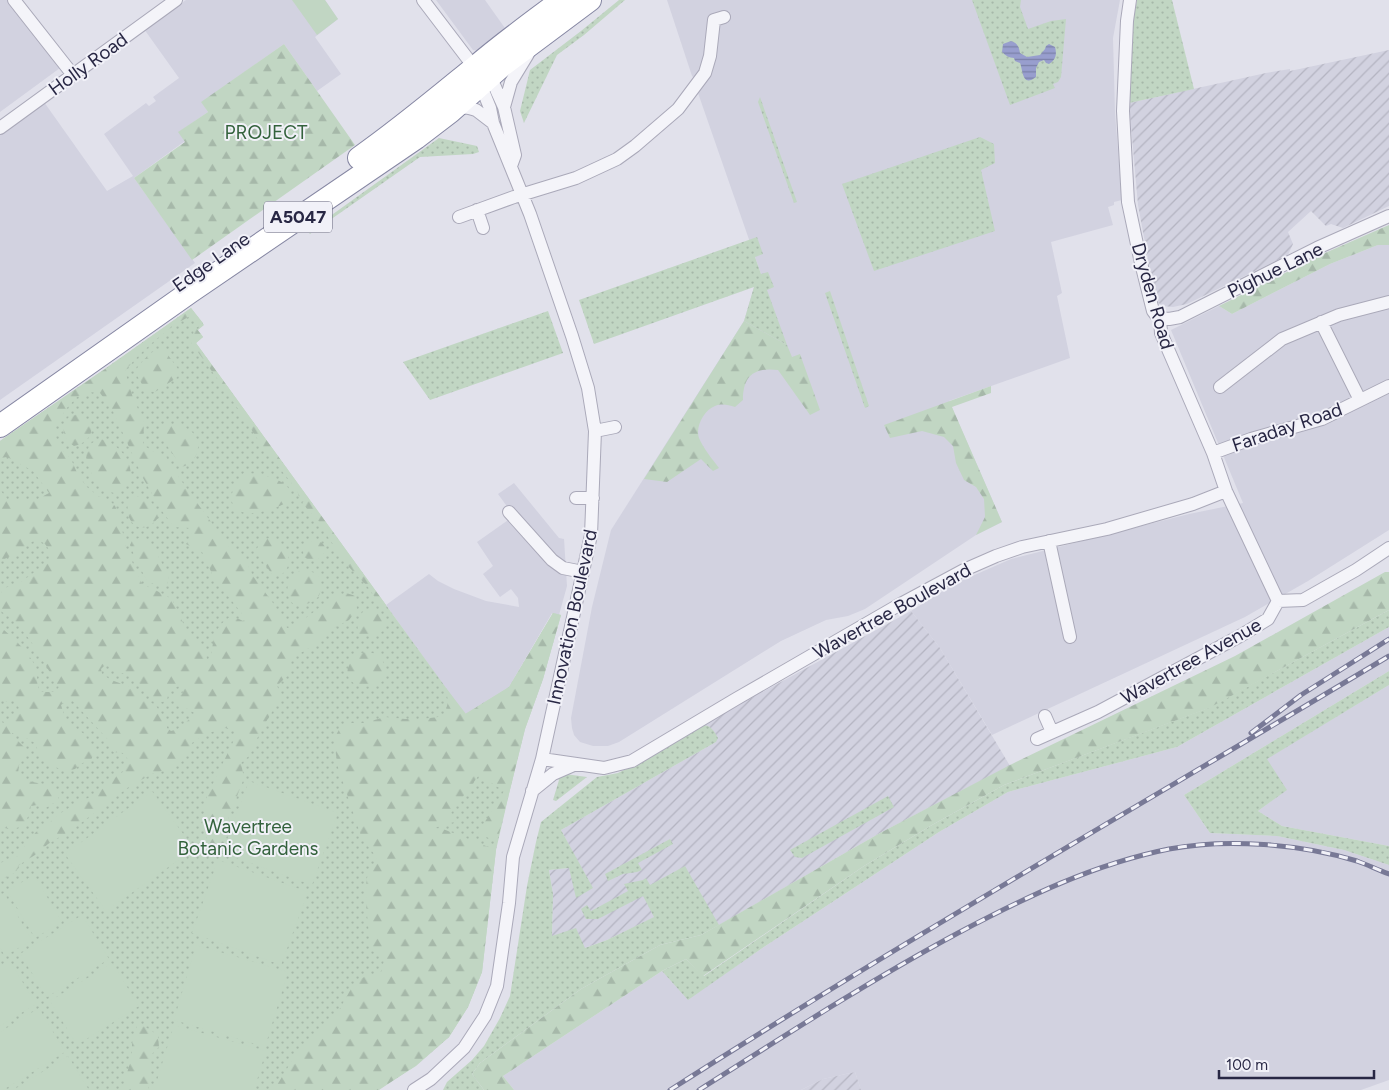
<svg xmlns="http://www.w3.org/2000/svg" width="1389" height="1090" viewBox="0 0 1389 1090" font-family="Figtree,sans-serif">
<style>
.built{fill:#d2d2e0}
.industrial{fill:url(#industrial-furrows)}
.grass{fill:url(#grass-dots)}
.forest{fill:url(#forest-firs);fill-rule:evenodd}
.pitch{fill:#c1d6c3}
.water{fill:url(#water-rules)}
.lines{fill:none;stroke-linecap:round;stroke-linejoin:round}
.street-casing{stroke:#aaa9b9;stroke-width:14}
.highway-casing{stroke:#8687a3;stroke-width:24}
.street{stroke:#f4f4f9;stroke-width:12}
.highway{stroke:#fff;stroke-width:22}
.rail-casing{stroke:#787996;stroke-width:5}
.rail{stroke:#f1f1f8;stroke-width:3;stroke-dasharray:9;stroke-linecap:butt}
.labels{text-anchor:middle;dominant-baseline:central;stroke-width:4;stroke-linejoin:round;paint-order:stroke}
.shield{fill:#f1f1f8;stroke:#64647a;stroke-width:1}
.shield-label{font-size:18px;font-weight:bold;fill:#282744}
.street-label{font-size:19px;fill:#282744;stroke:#f1f1f8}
.park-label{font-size:19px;fill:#33623c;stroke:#f1f1f8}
</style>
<defs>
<pattern id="industrial-furrows" width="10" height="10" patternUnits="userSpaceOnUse" patternTransform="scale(1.25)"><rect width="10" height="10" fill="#d2d2e0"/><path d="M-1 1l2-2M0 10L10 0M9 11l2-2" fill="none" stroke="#b4b4c1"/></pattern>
<pattern id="grass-dots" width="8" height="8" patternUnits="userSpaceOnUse" patternTransform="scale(1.25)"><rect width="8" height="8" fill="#c1d6c3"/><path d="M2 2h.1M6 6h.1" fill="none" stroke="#a6b8a9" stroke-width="1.8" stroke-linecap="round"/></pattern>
<pattern id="forest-firs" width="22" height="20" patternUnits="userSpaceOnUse" patternTransform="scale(1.25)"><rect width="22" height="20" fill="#c1d6c3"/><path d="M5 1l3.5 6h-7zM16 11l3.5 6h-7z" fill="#a6b8a9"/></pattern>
<pattern id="water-rules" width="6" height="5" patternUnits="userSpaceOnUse" patternTransform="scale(1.25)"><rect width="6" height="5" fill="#989ece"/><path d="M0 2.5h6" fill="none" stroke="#7c81a9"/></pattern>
</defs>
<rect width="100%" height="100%" fill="#e1e1eb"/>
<path class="built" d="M0 0H7L60 68 0 112Z
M186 0H325L338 19 315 37 341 74 317 91 284 44 202 102 208 112 179 132 185 141 134 178 195 263 0 400V134L44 102 107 191 133 176 104 134 146 103 149 106 156 101 153 97 179 78 144 29Z
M436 0H485L507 31 480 51 473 50Z
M667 0H1120L1113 38 1115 113 1122 200 1114 202V205L1108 207 1113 225 1051 242 1062 293 1057 296 1070 358 949 401 1002 522 976 535 865 609 848 616 826 620 781 641 619 742 608 746H593L580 742 574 735 572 728 571 718 592 607 611 530 744 321 754 287 761 274 698 93 703 86 692 76Z
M1378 245H1389V530L1308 581 1245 617 992 735 940 648 911 611 954 584 1011 559 1189 514 1243 503 1171 330 1219 306 1232 314 1330 264Z
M514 483 559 538 564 539 567 586 559 615 552 613 509 687 465 715 386 605 429 574 438 581 454 589 486 601 519 607 518 598 511 589 500 597 483 574 493 566 477 542 514 516 498 494Z
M1389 627V671L1184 795 1210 833 1277 836 1344 850 1389 865V1080L1361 1090H861L855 1072 823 1079 801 1090H514L503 1076 662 971 688 999 761 949 939 832 1008 792 1177 747Z
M1389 685V846L1282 826 1258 811 1286 790 1266 759Z"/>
<path class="industrial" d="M1389 50V206L1343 228 1331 224 1326 226 1311 211 1288 232 1293 244 1288 255 1187 304 1173 307 1163 306 1157 302 1155 296 1138 205 1129 103 1266 73 1290 69V71Z
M911 611 940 648 1010 766 880 833 719 925 655 917 607 940 585 948 552 937 553 894 549 870 569 868 592 888 561 830 716 742 702 725Z
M855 1072 861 1090H801L823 1079Z"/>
<path class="grass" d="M619 0H625L584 35 557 55 524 123 520 111 530 70 581 31Z
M972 0H1021L1020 7 1028 29 1051 21 1066 19 1061 77 1058 82 1053 84 1055 88 1010 105Z
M1137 0H1172L1194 89 1129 103 1133 19Z
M760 97 797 202 794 203 758 102Z
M980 137 994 144 995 163 981 170 995 231 874 271 842 184Z
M439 138 477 146 479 152 473 154 420 157 310 234 308 232Z
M757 237 763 254 755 257 761 274 768 272 774 287 767 290 787 345 744 321 754 287 594 344 579 300Z
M830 291 869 406 865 408 825 293Z
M191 308 204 325 198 330 203 337 196 343 465 714 509 687 553 613 561 615 543 679 525 729 509 794 496 850 482 972 468 1007 449 1037 416 1066 378 1090H0V441L106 368Z
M548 311 563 353 430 400 403 362Z
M1389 610V627L1177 747 1008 792 939 832 761 949 688 1000 662 971 686 959 704 976 864 866 932 825 1004 785 1208 708Z
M1389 671V685L1267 759 1287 790 1258 811 1282 826 1389 846V865L1344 850 1277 836 1210 833 1184 795Z
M702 725C711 725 714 731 718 738L716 742 561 830 593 888 576 898 569 868 549 870 553 894 552 936 576 928 585 948 607 940 654 917 643 896 598 919H586L581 909 587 905 591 911 628 891 624 884 643 880 646 878 650 885 685 866 719 925 701 935 660 945 581 989 480 1063 472 1074 484 1090H443L447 1082 472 1060 484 1046 500 1018 510 996 527 886 536 842 541 822 597 777 618 773 651 756Z
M565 774 587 777 556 801 553 800 559 780 557 776Z
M888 796 894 807 802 858 795 857 790 850Z
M670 839 673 844 638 863 642 870 637 872 623 874 608 881 605 874Z"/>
<path class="forest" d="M284 44 355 145 192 260 134 178 185 142 178 132 208 112 201 102Z
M1389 225V245H1378L1330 264 1232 314 1219 306 1325 253Z
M191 308 203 323 196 328 203 337 196 343 386 605H383L379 604 368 587 347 565 326 534 323 526 302 503 306 500 304 498 300 500 297 490 262 446 229 395 190 341 194 336 193 328 196 323 190 316C167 328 141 351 125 371L133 398 144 422 143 445 159 455 168 458 176 473 187 489 230 548 246 561 253 576 273 603 284 621 287 628 295 626 335 596 346 593 356 596 357 610 349 620 330 630 309 648 292 658 289 674 277 686 282 695 260 732 250 755 241 763 244 778 219 843 211 849 208 845 205 831 202 824 207 796 234 740 235 730 225 728 205 734 192 743 187 754 179 765 168 770 154 773 130 786 73 829 48 844 35 855 19 865C18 874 7 876 0 880V863L18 856 23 848 36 832 47 825 59 814 74 805 96 794 110 781 124 771 129 761 123 753 113 752 110 742 70 698 61 705 66 721 84 734 95 751 91 760 80 764 75 769 66 771 52 766 39 754 35 743 19 734 12 733 11 738 18 741 25 748V756L19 765 18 774C21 776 25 779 29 781 43 785 48 782 60 794L57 801 44 809 37 805 31 806C27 826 20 832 0 827V719L3 723C11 721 17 717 19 708L14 699 5 702 0 697V627C11 635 33 656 36 669 38 678 36 683 40 692H55L59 687 30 640 13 619 2 612C0 604 0 596 2 589L21 582 48 562 51 552 45 544 37 539C24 546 13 556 0 561V490L9 501 36 500 49 493 33 471 7 457 0 458V441L114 363ZM88 392 100 393 112 409 143 478 162 511 174 527 190 528 192 537 186 544 202 552 214 578 243 615 245 619 243 621 237 618 230 617C211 629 214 643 210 663H207L206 649 190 638 172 599 157 591 142 584 126 548 119 515 115 506 109 500 98 496 87 487 78 475 71 459 60 448 56 437V426L66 409 77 397ZM105 665 114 668 116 672 127 674 140 684 149 695 162 702 167 700 169 690 179 686 184 689 182 694 176 696V701L179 707 186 708 196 714C183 722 187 727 171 731L167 728V722L156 706 128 686 111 680 102 674 101 669Z
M744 321 787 345 792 357 800 354 820 410 810 415 778 370C754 367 743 376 743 400L735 407C728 405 722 403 715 406 704 410 695 427 699 438 703 448 713 460 719 468L713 471 701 459 667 482 644 479Z
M163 348 178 369V376L175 379 155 392 146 391 135 372C136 368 148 355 151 353 155 350 159 349 163 348Z
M991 386V393L952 407 1002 522 976 535 985 517 984 499 976 487 964 480 956 463 953 446 944 437 922 431 890 438 884 425Z
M77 414C99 421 94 442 74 446 64 441 59 425 69 417 71 416 76 415 77 414Z
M173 424C179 426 187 427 192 432 204 444 197 463 182 467L161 437 159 430 164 425Z
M100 439C125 444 147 481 114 493 111 492 106 491 103 488 94 481 82 460 88 449 90 443 95 441 100 439Z
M244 473C258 473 285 478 291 492L288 502C277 508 254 516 242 512 223 505 234 482 244 473Z
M136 496C151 499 155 503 158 518 142 539 122 522 129 500Z
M139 538 147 541 156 552 169 577 167 584C161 586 153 585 148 581 144 577 132 551 130 545L132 541Z
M270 538C275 540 280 543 284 547 293 557 289 578 273 576 268 567 259 559 256 550L262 540Z
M316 540C326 544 327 548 322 557 315 561 310 561 304 557 301 546 306 542 316 540Z
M301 570 309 571 318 574C326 595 317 604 296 606 282 597 286 577 301 570Z
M1385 572H1389V610L1209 708 1004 785 932 825 864 866 703 976 686 959 662 971 503 1076 514 1090H484L472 1074 480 1063 581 989 660 945 701 935 880 833 1010 765 1235 656Z
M368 608C378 613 388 617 385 629L380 633 360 637C355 627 358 613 368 608Z
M553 613 561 615 543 679 525 729 497 842 478 833 504 791 479 775 451 813 456 816 455 822 445 824 435 828 443 829 496 850 482 972 468 1007 449 1037 415 1066 379 1090H274L296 1054 339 1010 355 982 364 977 372 974H377L381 971 384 961 378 953 372 951C369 936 362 884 369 872 372 868 375 865 378 863L375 855 362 839 338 767 335 748V737L341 726 351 723H364L385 717 405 719H422L438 717 445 714 448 702 446 688 466 714 509 687Z
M366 652C375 653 381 655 384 664 386 668 387 673 386 676 380 693 330 691 354 655Z
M142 1025 158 1035 159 1047 150 1056V1081L148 1090H122L132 1056V1043L137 1026Z"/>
<path class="pitch" d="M292 0H325L338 19 317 35Z
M249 781 338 813 312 885 222 853Z
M152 791 194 849 106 911 65 854Z
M218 860 308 892 281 965 192 933Z
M34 875 62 922 35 938 7 891Z
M4 893 32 940 5 956 0 948V895Z
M82 915 109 959 47 997 20 954Z
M196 945 288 972 265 1047 174 1020Z
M9 960 36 1004 0 1026V966Z
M112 963 139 1006 77 1045 50 1001Z
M39 1008 65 1052 3 1090 0 1085V1032Z
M174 1025 266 1051 254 1090H154Z
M68 1056 89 1090H13Z"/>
<path class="water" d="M1011 41C1017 43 1019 46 1020 53L1027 57 1040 55 1045 49 1046 46 1049 44 1055 47C1057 54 1056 60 1049 64L1046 63 1044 60 1039 62 1036 68V77C1022 88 1023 70 1020 63L1015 61 1014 58C1009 58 1005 55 1002 52L1003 44Z"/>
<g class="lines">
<g class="street-casing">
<path id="street" d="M14 0 73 75
M423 0 474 67 490 76 504 107
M1130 0 1127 21 1123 111 1128 202 1141 263 1153 311 1156 315 1160 318 1161 333 1213 453 1226 491 1278 601
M479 81 490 108 493 123
M0 128 176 0
M511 166 515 155 504 107 511 82 528 54
M477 210 483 228
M459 217 514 197 576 178 617 159 635 146 678 109 705 73 710 56 714 20 724 17
M1160 318 1169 319 1180 317 1317 248 1389 216
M1321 322 1360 400
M1220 387 1282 339 1339 315 1389 302
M595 431 615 427
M1213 453 1251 439 1322 419 1389 386
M576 498H593
M509 512 552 560 563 568 583 572
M1049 541 1070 637
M1278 601 1303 600 1356 570 1389 548
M1045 716 1052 732
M1037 739 1098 712 1240 636 1268 619 1278 601
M542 759 604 768 632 761 736 699 897 606 964 570 996 556 1022 547 1107 529 1193 504 1226 491
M532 791 553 774 576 764
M414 1090 431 1079 464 1048 485 1016 497 986 509 903 513 857 542 759 591 535 595 431 588 388 572 336 530 214 493 123 476 110 469 108 463 107 456 110"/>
</g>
<g class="highway-casing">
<path id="highway" d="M359 158C399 130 436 99 474 68 502 44 532 22 562 0
M0 426 190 292 416 138 450 112 503 65 590 0"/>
</g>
<use href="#street" class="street"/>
<use href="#highway" class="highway"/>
<g class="rail-casing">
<path id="rail" d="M1251 733 1301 695 1389 639
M670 1090C906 939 1149 800 1389 656
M699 1090C784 1036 869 981 958 933 1026 897 1094 864 1169 849 1226 838 1302 844 1357 861 1368 865 1378 870 1389 874"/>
</g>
<use href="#rail" class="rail"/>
</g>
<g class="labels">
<rect class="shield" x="264" y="201.5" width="68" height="31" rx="4"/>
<g class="shield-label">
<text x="298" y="217">A5047</text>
</g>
<g class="street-label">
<text transform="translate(88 64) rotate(-36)">Holly Road</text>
<text transform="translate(211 262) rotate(-35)">Edge Lane</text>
<text transform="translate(1275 270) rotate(-26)">Pighue Lane</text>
<text transform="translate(1153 296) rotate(74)">Dryden Road</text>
<text transform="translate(1287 427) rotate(-19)">Faraday Road</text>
<text transform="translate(892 611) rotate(-29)">Wavertree Boulevard</text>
<text transform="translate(572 617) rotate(-78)">Innovation Boulevard</text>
<text transform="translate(1191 661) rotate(-29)">Wavertree Avenue</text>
</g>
<g class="park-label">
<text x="266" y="132">PROJECT</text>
<text x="248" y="826">Wavertree<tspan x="248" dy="22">Botanic Gardens</tspan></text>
</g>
</g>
<path d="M1219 1070v8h155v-8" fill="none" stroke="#282744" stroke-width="2.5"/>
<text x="1226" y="1070" font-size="15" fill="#282744" stroke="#f1f1f8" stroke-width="4" paint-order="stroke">100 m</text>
</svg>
